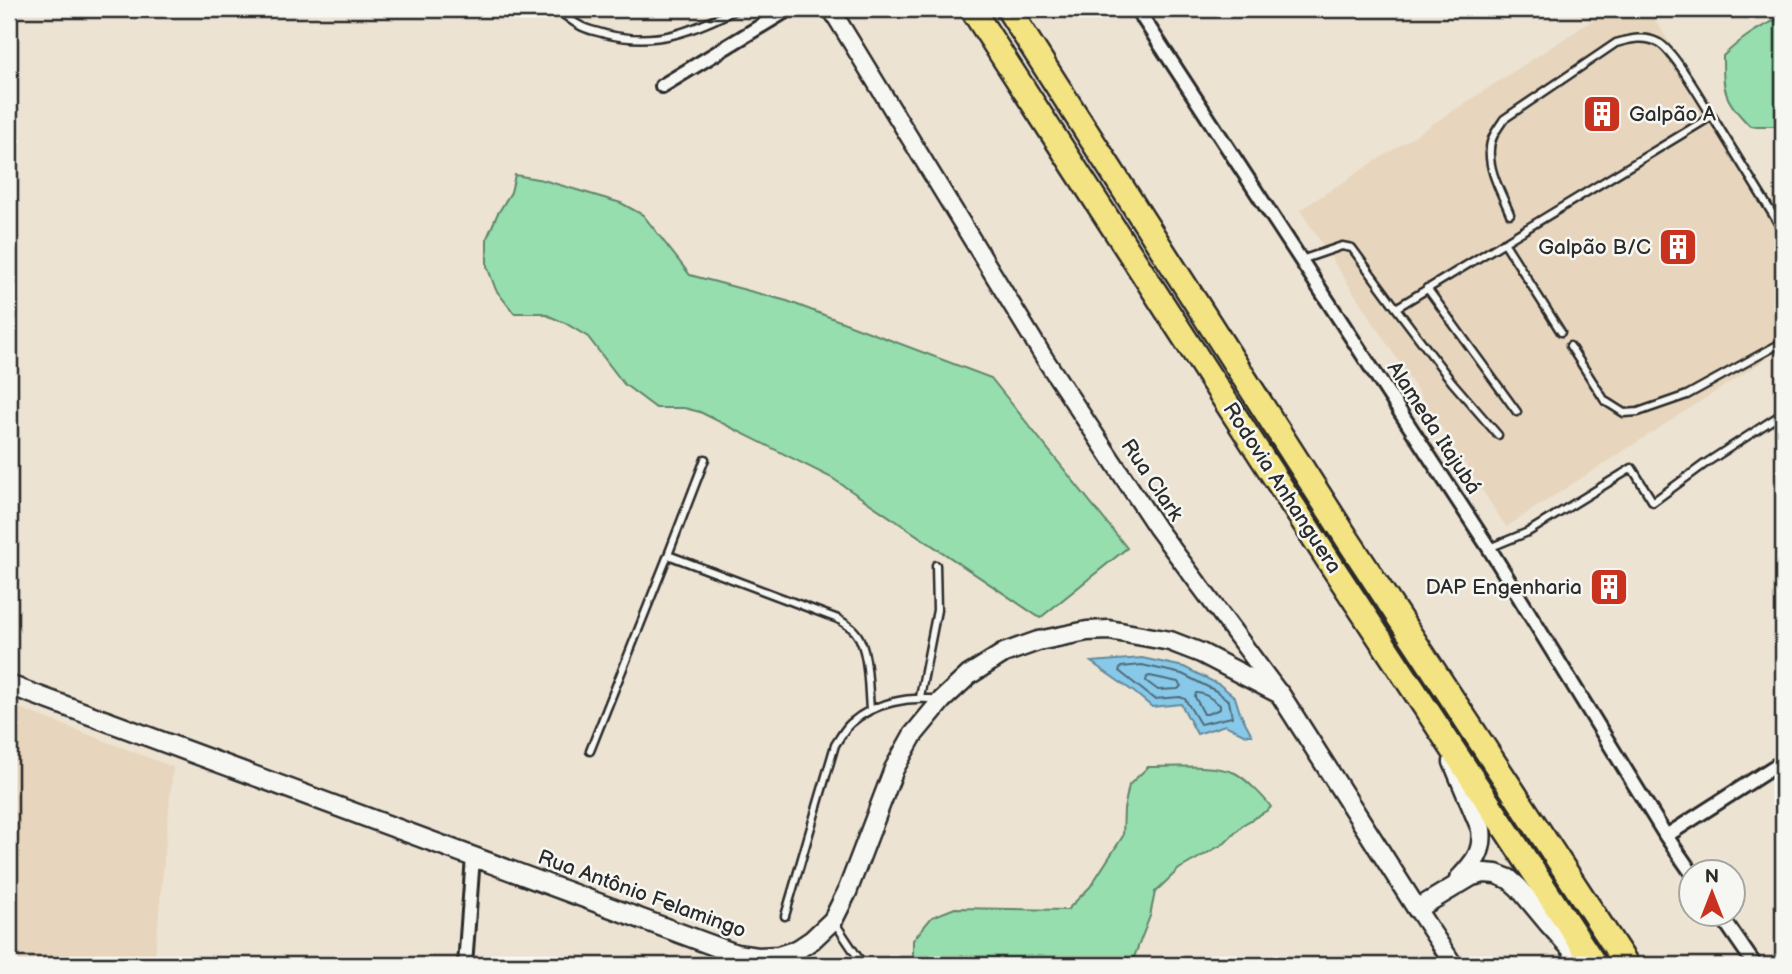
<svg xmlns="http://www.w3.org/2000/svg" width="1792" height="974" viewBox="0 0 1792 974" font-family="'Balsamiq Sans',sans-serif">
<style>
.built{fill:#e7d6bd}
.green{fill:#96dead;stroke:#60846c;stroke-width:2}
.water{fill:#88c9e9;stroke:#638a9d;stroke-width:2}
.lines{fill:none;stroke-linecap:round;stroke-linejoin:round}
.shore{stroke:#506a77;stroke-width:2}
.service-casing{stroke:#2b2b2b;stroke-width:11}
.minor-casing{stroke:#2b2b2b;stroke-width:18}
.tertiary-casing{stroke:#2b2b2b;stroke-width:21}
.secondary-casing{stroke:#2b2b2b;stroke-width:23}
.motorway-casing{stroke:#2b2b2b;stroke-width:28}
.service{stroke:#f6f6f2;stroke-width:6}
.minor{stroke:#f6f6f2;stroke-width:12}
.tertiary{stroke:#f6f6f2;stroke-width:16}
.secondary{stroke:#f6f6f2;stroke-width:18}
.motorway{stroke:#f4e382;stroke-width:23}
.labels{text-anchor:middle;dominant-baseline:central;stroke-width:5;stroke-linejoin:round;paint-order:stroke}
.poi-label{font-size:21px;fill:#2b2b2b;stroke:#f6f6f2;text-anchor:end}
.street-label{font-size:21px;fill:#2b2b2b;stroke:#f6f6f2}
</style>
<rect width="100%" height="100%" fill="#ede3d3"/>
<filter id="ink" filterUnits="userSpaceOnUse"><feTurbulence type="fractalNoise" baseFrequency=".0143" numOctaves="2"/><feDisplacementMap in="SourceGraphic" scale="14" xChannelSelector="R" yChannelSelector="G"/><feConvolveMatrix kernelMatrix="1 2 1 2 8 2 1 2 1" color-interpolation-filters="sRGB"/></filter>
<g filter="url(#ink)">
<path class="built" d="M1610 9H1648L1783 219V348L1506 527 1300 210Z
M9 704 173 767 154 965H9Z"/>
<path class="green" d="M1783 17V126H1750C1724 100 1723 93 1723 56 1742 38 1758 27 1783 17Z
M515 175 543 180 621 203 643 215 690 275 787 301 991 378 1127 548 1040 618 832 478 700 412 684 408H656L624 384 588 337 565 323 542 313H514L496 290 487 266V238L497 215 511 192Z
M1148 767C1170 767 1215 764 1235 773 1245 778 1264 797 1271 807L1268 810 1244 824 1225 843 1179 869 1155 892 1150 916 1131 965H913V940L932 917 955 908 1067 910 1090 887 1123 836 1124 809 1129 785Z"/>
<path class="water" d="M1142 658 1184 667 1220 685 1235 697 1240 713 1252 735H1246L1225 725 1197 734 1181 704 1152 707 1134 692 1091 662Z"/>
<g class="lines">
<path class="shore" d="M1142 665 1182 674 1216 691 1229 701 1232 717 1200 724 1185 699 1180 697 1154 699 1119 671 1121 667Z
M1150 676 1178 682 1181 686 1178 689 1158 690 1146 681 1147 677Z
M1196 693C1204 692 1213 700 1220 705V709L1207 714H1204L1195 697Z"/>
<g class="service-casing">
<path id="service" d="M556 9C564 14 571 21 579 25 586 30 596 31 605 34 657 47 692 31 737 9
M1510 214C1502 194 1488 171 1490 149 1490 138 1498 128 1504 119L1616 43C1630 39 1645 35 1659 43 1674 51 1701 100 1712 116
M1504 242 1561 332
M1301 260 1342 246 1352 248 1396 308 1712 116 1783 231
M1427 288 1517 412
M1396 308 1452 382 1498 435
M1570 346 1605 401 1624 413 1638 412 1687 395 1783 342
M1489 548 1528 532 1632 468 1653 502 1706 463 1783 413
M668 555 705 459
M920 697 937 610 936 565
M590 751 668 555 838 619C844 623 852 627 856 633 869 649 868 688 870 709
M785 916 835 745C840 738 844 729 851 723 875 702 909 696 940 700
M835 923 863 965"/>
</g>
<g class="minor-casing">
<path id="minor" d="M1137 9 1489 548 1666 836 1691 872
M662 86 789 9
M1666 836 1783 761
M1720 914 1755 965
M465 965 473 857"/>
</g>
<g class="tertiary-casing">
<path id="tertiary" d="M831 9 1045 359 1157 528 1280 694
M1417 909 1454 965"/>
</g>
<g class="secondary-casing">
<path id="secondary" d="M9 685 736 954 758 957 778 956 797 950 812 940 833 920 847 892 894 769 913 735 942 700 969 675 1004 653 1038 641 1087 631 1109 630 1170 641 1201 653 1280 694 1417 909 1472 876 1484 873 1496 874 1509 879 1519 888 1548 923 1584 963
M1453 762 1481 829C1484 852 1474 863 1459 879"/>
</g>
<g class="motorway-casing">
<path id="motorway" d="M972 9 1334 569 1595 965
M1008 9 1348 540 1627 965"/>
</g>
<use href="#service" class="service"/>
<use href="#minor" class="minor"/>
<use href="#tertiary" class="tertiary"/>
<use href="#secondary" class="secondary"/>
<use href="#motorway" class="motorway"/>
</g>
</g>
<defs>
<g id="building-square" transform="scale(2.0125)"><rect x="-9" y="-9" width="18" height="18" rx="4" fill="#c8321e" stroke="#f6f6f2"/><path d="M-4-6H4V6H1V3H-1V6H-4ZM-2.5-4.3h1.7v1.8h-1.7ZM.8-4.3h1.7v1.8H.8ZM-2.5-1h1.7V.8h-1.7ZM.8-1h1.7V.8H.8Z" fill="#fff"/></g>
</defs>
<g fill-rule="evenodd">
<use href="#building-square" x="1602" y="114"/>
<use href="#building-square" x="1678" y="247"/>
<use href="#building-square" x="1609" y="587"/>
</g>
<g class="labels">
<g class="poi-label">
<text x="1629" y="114" text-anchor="start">Galpão A</text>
<text x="1651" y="247">Galpão B/C</text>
<text x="1582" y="587">DAP Engenharia</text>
</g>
<g class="street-label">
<text transform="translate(1434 428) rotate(57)">Alameda Itajubá</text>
<text transform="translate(1152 480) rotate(56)">Rua Clark</text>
<text transform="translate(1282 488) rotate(57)">Rodovia Anhanguera</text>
<text transform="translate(642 894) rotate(20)">Rua Antônio Felamingo</text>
</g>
</g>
<rect width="1792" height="974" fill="none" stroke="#f6f6f2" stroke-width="35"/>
<rect x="18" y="18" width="1757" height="939" fill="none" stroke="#2b2b2b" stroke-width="2.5" filter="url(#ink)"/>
<g transform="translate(1712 893)"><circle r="33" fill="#f6f6f2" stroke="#a5a5a2" stroke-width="2"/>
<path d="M0-5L12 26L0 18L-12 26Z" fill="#c8321e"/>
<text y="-10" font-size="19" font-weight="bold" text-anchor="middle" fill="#2b2b2b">N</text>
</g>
</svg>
